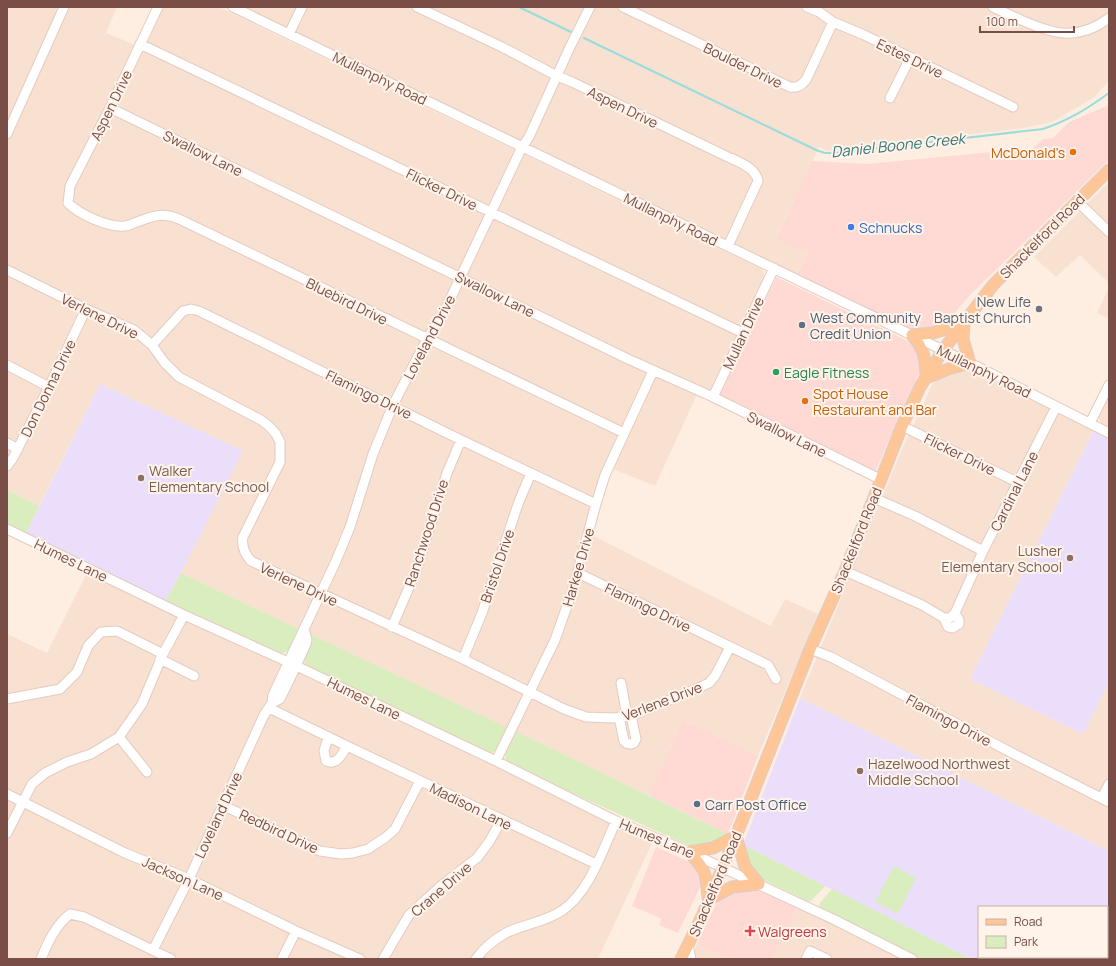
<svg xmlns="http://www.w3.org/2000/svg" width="1116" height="966" viewBox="0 0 1116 966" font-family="Manrope,sans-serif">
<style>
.residential{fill:#f9e1d2}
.commercial{fill:#ffdad5}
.education{fill:#ebdefa;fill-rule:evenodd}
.green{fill:#daedbf}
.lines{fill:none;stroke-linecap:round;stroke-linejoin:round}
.stream{stroke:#99dcdb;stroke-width:2}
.minor-casing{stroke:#e5cabf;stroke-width:11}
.major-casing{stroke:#d9cdcb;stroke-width:13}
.minor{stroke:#fff;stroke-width:9}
.major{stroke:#ffc698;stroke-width:11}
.food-dot{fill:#e8710a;stroke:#fff3ea;stroke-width:1.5}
.shop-dot{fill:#3f7fe0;stroke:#fff3ea;stroke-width:1.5}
.worship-dot{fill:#6b7280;stroke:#fff3ea;stroke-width:1.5}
.service-dot{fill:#5c6f8a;stroke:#fff3ea;stroke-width:1.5}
.leisure-dot{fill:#2e9e5b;stroke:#fff3ea;stroke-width:1.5}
.education-dot{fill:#8d6e63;stroke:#fff3ea;stroke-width:1.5}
.health-dot{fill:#e0444e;stroke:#fff3ea;stroke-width:1.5}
.labels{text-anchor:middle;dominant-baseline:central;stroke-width:4;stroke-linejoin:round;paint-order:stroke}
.street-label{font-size:14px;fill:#784e46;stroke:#fff3ea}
.food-label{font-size:14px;fill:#c56008;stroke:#fff3ea;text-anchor:end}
.shop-label{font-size:14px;fill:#366cbe;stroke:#fff3ea;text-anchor:start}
.worship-label{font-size:14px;fill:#5b616d;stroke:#fff3ea;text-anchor:end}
.service-label{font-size:14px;fill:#4e5e75;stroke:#fff3ea;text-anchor:start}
.leisure-label{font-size:14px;fill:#27864d;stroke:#fff3ea;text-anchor:start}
.education-label{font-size:14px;fill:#785e54;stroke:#fff3ea;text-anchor:start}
.health-label{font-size:14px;fill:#be3a42;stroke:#fff3ea;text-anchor:start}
.water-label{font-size:15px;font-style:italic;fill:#357877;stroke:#fff3ea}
</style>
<rect width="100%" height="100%" fill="#feeee1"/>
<path class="residential" d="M7 7H117L106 33 143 48 162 7H219L762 269 764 273V279L714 388 711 390H706L700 388 655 486 605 466 584 531 771 626 785 599 818 614 758 756 683 721 648 795 181 573 242 451 100 384 39 506 7 490Z
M241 7H1109V81L1093 98 1052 122 1024 128 827 151 819 147 776 238 808 253 797 275Z
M1109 182V283L1080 255 1056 277 1034 257Z
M1109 287V319L1097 313Z
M964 367 1094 430 970 679 1083 734 1109 682V851L800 698 902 449 932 385 938 377Z
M1109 394V427L1101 423 1099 419V414Z
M88 571 653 841 598 959H7V634L47 653Z
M797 907 902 959H771Z
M697 944 731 959H690Z"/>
<path class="commercial" d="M1109 105V160L970 295 957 310 946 324 940 330H915L906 327 797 275 808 253 776 239 812 161 867 164 1033 148 1043 139 1053 138 1069 122Z
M776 277 930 352 912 388 875 472 719 396Z
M683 721 758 756 728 834 648 795Z
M656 847 694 864 701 885 678 933 659 925 662 919 632 906Z
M753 887 797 907 771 959H731L697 944 720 896Z"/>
<path class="education" d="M100 384 243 451 181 573 165 601 26 533Z
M1094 430 1109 438V682L1083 734 970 679Z
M800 698 1109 851V959H971L743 845ZM979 907H1107V957H979Z"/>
<path class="green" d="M7 490 39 506 26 533 7 524Z
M181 573 301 630 289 651 283 653H277L165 601Z
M310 634 508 728C503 739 500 752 488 754L307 667C299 656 306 646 310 634Z
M515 731 728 834 719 843 692 847 510 765C499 755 510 742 515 731Z
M743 845 825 886 812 900 809 902 753 875Z
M894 866 916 878 898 914 875 902Z
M832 889 971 959H919L820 907 819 904Z"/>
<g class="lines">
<path class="stream" d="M519 7 571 32
M584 38 816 150 825 153H834L1043 129C1069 120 1087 109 1109 93"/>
<g class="minor-casing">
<path id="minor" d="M158 7 110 108 70 186 68 203C79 214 108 228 125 226 129 226 133 223 137 222 153 216 162 212 179 219L624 433
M233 7 984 370 1109 433
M417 7 502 47 557 76 572 82 728 157C739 162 756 168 758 181L728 246
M623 7 790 87C797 88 801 86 806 80L833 22
M807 7 819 12 833 22 862 34 1013 107
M993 7C1001 11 1010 15 1019 19 1052 34 1077 42 1109 18
M289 34 302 7
M140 44 743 333
M890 98 910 58
M110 108 628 359 713 397 880 479
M7 134 64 7
M1077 201 1109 232
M7 270 86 309 134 330 152 345 164 362 179 377 261 420 270 427 276 434 280 442V462L243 537C241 547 245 554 251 561L463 659 564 709 586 717 613 718 631 716 696 689 709 683 715 676 730 647
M152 345 183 311 191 309 199 311 461 440 596 504
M7 365 49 387
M713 397 774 268
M1090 423 1109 385
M902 426 1019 483
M7 443 18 449
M7 466 13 458 49 387 86 309
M874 498 915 516 983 551
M7 529 184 615 288 662 496 761 616 821 689 852 835 920 912 959
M845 571 922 605 944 618H950L955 613 983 551 1056 407
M578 573 768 665 776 679
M944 618 948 627 952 628 959 624V620L955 613
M392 627 416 571 447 473 461 440
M810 649 831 657 1012 753 1109 802
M160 659 194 676
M463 659 482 613 518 504 531 473
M621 683 627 716
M7 699 60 689 77 672 88 646 101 632 117 631 163 654
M272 703 273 695 336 561 350 527 373 454 393 405 427 339 445 310 522 147 529 137 570 47 590 7
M269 708 347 746 596 864
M619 717 624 741 626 743 631 744 634 743 636 739 631 716
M119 737 147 772
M328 737 324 751 326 761C337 766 342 754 347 746
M496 761 555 640 573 589 596 504 605 475 653 371
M7 794 125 853 189 879 296 931 360 959
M1102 798 1109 784
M222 805 320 851 341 854 353 853 368 849 386 837 395 829 420 781
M7 833 32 784 45 773 67 762 91 754 119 737 142 704 163 654 184 615
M688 945 691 959
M153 950 189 879 264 715 272 703 280 699 296 666 306 644 307 640 304 629
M41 959C48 942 55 926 70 914L84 917 171 959
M282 959 296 931
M383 959 409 915 442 885 477 858 489 842 501 821
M476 959C483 949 495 939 506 933 524 924 546 922 563 910 591 889 602 851 616 821
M806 959 810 951 827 959"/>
</g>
<g class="major-casing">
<path id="major" d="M912 335 933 333 964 323
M912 335C924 349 926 359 926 378
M926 378 951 368 970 363 963 339 964 323
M736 836 745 867 759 884
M689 852C706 870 706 873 708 897
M689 852 713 848 736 836
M708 900 732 887 759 884
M681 959 702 916 736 836 810 649 845 571 902 426 920 387 943 350 993 285 1109 170"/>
</g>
<use href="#minor" class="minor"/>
<use href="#major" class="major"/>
</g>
<g class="food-dot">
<circle cx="1073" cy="152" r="4"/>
<circle cx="805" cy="401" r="4"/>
</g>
<circle class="shop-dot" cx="851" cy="227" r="4"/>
<circle class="worship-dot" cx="1039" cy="309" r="4"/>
<g class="service-dot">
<circle cx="802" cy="325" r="4"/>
<circle cx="697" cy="804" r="4"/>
</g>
<circle class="leisure-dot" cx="776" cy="372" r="4"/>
<g class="education-dot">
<circle cx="141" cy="478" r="4"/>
<circle cx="1070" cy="558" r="4"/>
<circle cx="860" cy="771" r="4"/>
</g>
<path class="health-dot" d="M748 925h4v4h4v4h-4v4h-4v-4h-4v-4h4z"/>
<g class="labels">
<g class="street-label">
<text transform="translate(910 58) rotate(26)">Estes Drive</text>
<text transform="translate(743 65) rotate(26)">Boulder Drive</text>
<text transform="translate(380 78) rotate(26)">Mullanphy Road</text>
<text transform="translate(111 105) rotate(-64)">Aspen Drive</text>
<text transform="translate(623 107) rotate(26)">Aspen Drive</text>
<text transform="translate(203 153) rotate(26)">Swallow Lane</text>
<text transform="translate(442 189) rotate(26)">Flicker Drive</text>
<text transform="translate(671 219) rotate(26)">Mullanphy Road</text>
<text transform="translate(1042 236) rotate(-45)">Shackelford Road</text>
<text transform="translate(495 294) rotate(26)">Swallow Lane</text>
<text transform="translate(347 301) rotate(26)">Bluebird Drive</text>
<text transform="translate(100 316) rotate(26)">Verlene Drive</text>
<text transform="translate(743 333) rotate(-65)">Mullan Drive</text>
<text transform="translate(429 337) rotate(-62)">Loveland Drive</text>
<text transform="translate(984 371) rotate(26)">Mullanphy Road</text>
<text transform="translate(48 388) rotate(-64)">Don Donna Drive</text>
<text transform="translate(369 394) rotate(26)">Flamingo Drive</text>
<text transform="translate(787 434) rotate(26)">Swallow Lane</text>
<text transform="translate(960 454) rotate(26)">Flicker Drive</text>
<text transform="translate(1014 491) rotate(-63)">Cardinal Lane</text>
<text transform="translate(426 533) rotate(-72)">Ranchwood Drive</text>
<text transform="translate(856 540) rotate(-68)">Shackelford Road</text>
<text transform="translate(71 560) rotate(26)">Humes Lane</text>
<text transform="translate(497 566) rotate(-71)">Bristol Drive</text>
<text transform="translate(578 567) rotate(-74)">Harkee Drive</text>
<text transform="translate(299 584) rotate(25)">Verlene Drive</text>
<text transform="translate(648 607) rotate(26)">Flamingo Drive</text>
<text transform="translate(364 698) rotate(26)">Humes Lane</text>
<text transform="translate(662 701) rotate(-21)">Verlene Drive</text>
<text transform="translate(949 720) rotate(28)">Flamingo Drive</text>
<text transform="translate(471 806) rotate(26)">Madison Lane</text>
<text transform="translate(218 815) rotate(-65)">Loveland Drive</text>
<text transform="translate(279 831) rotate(25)">Redbird Drive</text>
<text transform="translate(657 838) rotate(23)">Humes Lane</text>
<text transform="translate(183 878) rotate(24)">Jackson Lane</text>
<text transform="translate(715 884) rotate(-67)">Shackelford Road</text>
<text transform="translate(441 889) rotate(-41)">Crane Drive</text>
</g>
<g class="food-label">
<text x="1065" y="152">McDonald's</text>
<text x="813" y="393" text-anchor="start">Spot House<tspan x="813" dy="16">Restaurant and Bar</tspan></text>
</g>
<g class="shop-label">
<text x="859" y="227">Schnucks</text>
</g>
<g class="worship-label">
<text x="1031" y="301">New Life<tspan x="1031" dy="16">Baptist Church</tspan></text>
</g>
<g class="service-label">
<text x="810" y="317">West Community<tspan x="810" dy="16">Credit Union</tspan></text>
<text x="705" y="804">Carr Post Office</text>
</g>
<g class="leisure-label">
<text x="784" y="372">Eagle Fitness</text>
</g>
<g class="education-label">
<text x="149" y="470">Walker<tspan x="149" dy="16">Elementary School</tspan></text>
<text x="1062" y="550" text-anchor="end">Lusher<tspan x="1062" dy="16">Elementary School</tspan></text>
<text x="868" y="763">Hazelwood Northwest<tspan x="868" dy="16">Middle School</tspan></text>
</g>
<g class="health-label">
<text x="758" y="931">Walgreens</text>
</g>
<g class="water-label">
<text transform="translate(898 145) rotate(-6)">Daniel Boone Creek</text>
</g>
</g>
<rect width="1116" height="966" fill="none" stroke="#784e46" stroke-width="16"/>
<rect x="978" y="906" width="130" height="52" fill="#fff3ea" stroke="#c9b1a8"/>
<rect x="986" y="919" width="20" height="6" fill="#ffc698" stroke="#c9b1a8"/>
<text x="1014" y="926" font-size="12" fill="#784e46">Road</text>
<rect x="986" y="936" width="20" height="12" fill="#daedbf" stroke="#c9b1a8"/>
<text x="1014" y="946" font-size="12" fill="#784e46">Park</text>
<path d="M980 26v6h94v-6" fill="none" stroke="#784e46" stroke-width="2"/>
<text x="986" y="26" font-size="12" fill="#784e46" stroke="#fff3ea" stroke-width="3" paint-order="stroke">100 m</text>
</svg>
